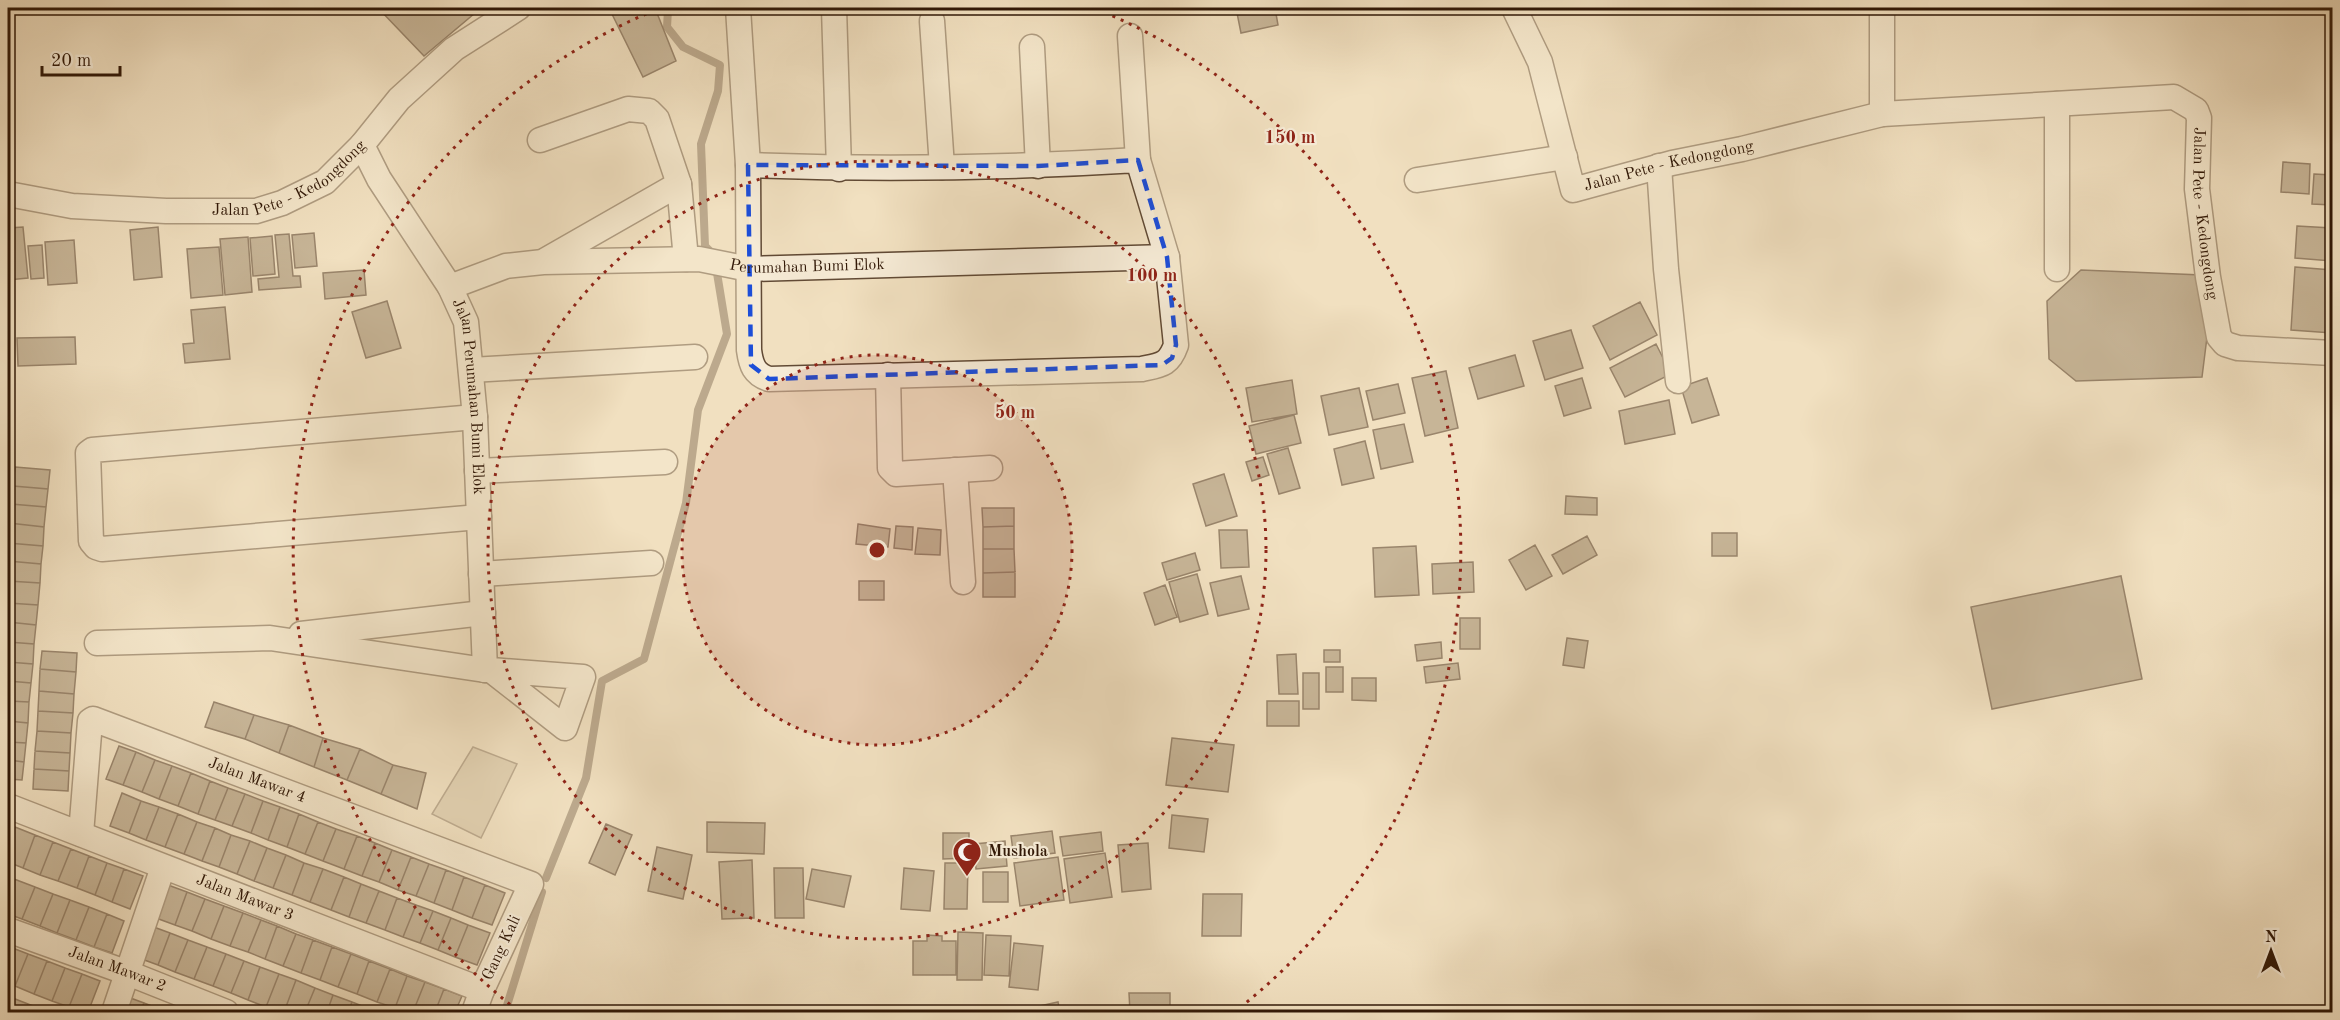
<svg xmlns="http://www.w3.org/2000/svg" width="2340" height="1020" viewBox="0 0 2340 1020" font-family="'Old Standard TT',serif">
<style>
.green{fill:#d0bea1;stroke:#806b54;stroke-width:1.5}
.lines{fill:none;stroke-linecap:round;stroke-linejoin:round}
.stream{stroke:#7d6750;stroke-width:8}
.building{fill:#958067;stroke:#311807;stroke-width:1.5}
.minor-casing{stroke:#614a35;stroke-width:27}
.minor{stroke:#f6ebd6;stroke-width:24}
.marked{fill:none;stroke:#1d4ed8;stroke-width:4.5;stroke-dasharray:12 8;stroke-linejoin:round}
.ring{fill:none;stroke:#8f2418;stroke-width:3;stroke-dasharray:3 6}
.labels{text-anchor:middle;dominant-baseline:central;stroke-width:4.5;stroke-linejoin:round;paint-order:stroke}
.street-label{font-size:16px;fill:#311807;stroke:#f6ebd6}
.poi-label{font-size:16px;font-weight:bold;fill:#311807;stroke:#f6ebd6;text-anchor:start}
.centre{fill:#8f2418;stroke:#f6ebd6;stroke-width:3}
.ring-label{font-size:18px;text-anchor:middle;font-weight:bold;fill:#8f2418;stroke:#f6ebd6;stroke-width:4.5;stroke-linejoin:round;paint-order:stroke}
</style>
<rect width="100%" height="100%" fill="#f1e0c0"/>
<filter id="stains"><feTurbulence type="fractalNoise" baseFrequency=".00333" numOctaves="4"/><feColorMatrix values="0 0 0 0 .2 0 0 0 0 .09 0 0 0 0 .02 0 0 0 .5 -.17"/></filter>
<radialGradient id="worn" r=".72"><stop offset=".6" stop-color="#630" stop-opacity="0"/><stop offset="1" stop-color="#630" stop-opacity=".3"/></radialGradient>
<path class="green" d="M473 747 517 764 481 838 432 814Z"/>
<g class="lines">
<path class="stream" d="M665 8 668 10 667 27 683 47 720 65 718 91 701 144 705 246 714 255
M546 878 586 778 602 681 644 659 686 503 698 410 727 334 716 267
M505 1012 542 892"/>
</g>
<path class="building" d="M378 8H481L424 56Z
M609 8H655L676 61 643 77Z
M1236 8H1275L1278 25 1241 33Z
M2283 162 2310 164 2309 194 2281 192Z
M2314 174 2332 175V205L2312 204Z
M2297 226 2332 228V261L2295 258Z
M23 227 28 278 8 280V228Z
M158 227 162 277 134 280 130 230Z
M314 233 317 266 295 268 292 235Z
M289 234 293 276H300L301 287 259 290 258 279 279 277 275 235Z
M272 236 275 274 253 276 250 238Z
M248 237 252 292 225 295 220 239Z
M74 240 77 283 48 285 45 242Z
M42 245 44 278 31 279 28 246Z
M219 247 223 295 191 298 187 249Z
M2295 267 2332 270V333L2291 330Z
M364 270 366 295 325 299 323 273Z
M2081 270 2202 275 2207 337 2202 377 2076 381 2049 359 2047 301Z
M387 301 401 348 366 358 352 312Z
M1640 302 1657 335 1610 360 1593 326Z
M225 307 230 359 185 363 183 344 194 343 191 310Z
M1571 330 1583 368 1545 380 1533 341Z
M75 337 76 364 18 366 17 338Z
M1656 344 1671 374 1625 397 1610 368Z
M1515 355 1524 386 1478 399 1469 368Z
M1446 371 1458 428 1425 436 1412 378Z
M1582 378 1591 408 1564 416 1555 386Z
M1707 378 1719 415 1692 423 1681 387Z
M1292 380 1297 414 1252 422 1246 388Z
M1398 384 1405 413 1373 420 1366 391Z
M1359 388 1368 427 1329 435 1321 396Z
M1669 400 1675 434 1625 444 1619 411Z
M1294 415 1301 443 1256 454 1249 426Z
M1404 424 1413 462 1381 469 1373 430Z
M1365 441 1374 478 1342 485 1334 449Z
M1288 448 1300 488 1279 494 1267 454Z
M1263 457 1269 475 1252 481 1246 462Z
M15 467 50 470 48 489 13 486Z
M1224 474 1237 516 1206 526 1193 484Z
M13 486 48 489 46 507 11 504Z
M1566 496 1597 498V515L1565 514Z
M11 504 46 507 44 527 9 523Z
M982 508H1014V526L983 527Z
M9 523 44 527 43 546 8 543Z
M858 524 890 529 888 547 856 544Z
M896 526 913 527 912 550 894 548Z
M1014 526V549H983V527Z
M918 528 941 530 940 555 915 554Z
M1219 530H1247L1249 567 1221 568Z
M1712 533H1737V556H1712Z
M1587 536 1597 555 1563 574 1552 555Z
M8 543 43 546 41 564 8 561Z
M1535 545 1552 576 1526 590 1509 560Z
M1416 546 1419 595 1375 597 1373 548Z
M983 549H1014L1015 572 983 573Z
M1195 553 1200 570 1167 580 1162 563Z
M8 561 41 564 40 583 8 581Z
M1473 562 1474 592 1433 594 1432 564Z
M1015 572V597H983V573Z
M1197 574 1208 614 1180 622 1169 582Z
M1241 576 1249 609 1218 616 1210 583Z
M2121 576 2142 679 1992 709 1971 607Z
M8 581 40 583 38 605 8 603Z
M859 581H884V600H859Z
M1165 585 1177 617 1155 625 1144 593Z
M8 603 38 605 36 625 8 622Z
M1460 618H1480V649H1460Z
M8 622 36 625 34 644 8 642Z
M1567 638 1588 641 1584 668 1563 665Z
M8 642 34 644 33 664 8 662Z
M1441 642 1442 658 1417 661 1415 645Z
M1324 650H1340V662H1324Z
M42 651 77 653 76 672 40 669Z
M1296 654 1298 694H1279L1277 655Z
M8 662 33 664 31 683 8 681Z
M1458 663 1460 679 1426 683 1424 667Z
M1326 667H1343V692H1326Z
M40 669 76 672 74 694 39 691Z
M1303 673H1319V709H1303Z
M1352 678H1376V701L1352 700Z
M8 681 31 683 29 702 8 701Z
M39 691 74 694 73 713 38 711Z
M8 701 29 702 28 723 8 721Z
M1267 701H1299V726H1267Z
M214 702 254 715 245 739 205 727Z
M38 711 73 713 71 733 37 731Z
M254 715 289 725 279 753 245 739Z
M8 721 28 723 26 743 8 742Z
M289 725 323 738 314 767 279 753Z
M37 731 71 733 70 753 35 751Z
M323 738 360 749 347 780 314 767Z
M1172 738 1234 745 1228 792 1166 785Z
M8 742 26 743 24 762 8 760Z
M119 746 136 752 123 785 106 779Z
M360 749 393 765 381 794 347 780Z
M35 751 70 753 69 771 34 769Z
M136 752 155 760 142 792 123 785Z
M8 760 24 762 22 780 8 779Z
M155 760 172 766 159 799 142 792Z
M393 765 426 773 417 809 381 794Z
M172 766 191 773 178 806 159 799Z
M34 769 69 771 68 791 33 789Z
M191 773 210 781 198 814 178 806Z
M210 781 228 788 215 820 198 814Z
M228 788 245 794 232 826 215 820Z
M122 793 141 801 129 833 110 826Z
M245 794 263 801 251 833 232 826Z
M141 801 159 807 146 840 129 833Z
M263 801 280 807 268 840 251 833Z
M159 807 178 814 165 847 146 840Z
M280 807 299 814 287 847 268 840Z
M178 814 197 822 184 854 165 847Z
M299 814 318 822 305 854 287 847Z
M1172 815 1208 819 1204 852 1169 848Z
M197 822 215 828 202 861 184 854Z
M318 822 336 829 323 861 305 854Z
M707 822 765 823 764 854 707 852Z
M606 824 632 835 615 875 589 863Z
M8 825 15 827 8 846Z
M15 827 35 835 23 868 8 862V846Z
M215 828 231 835 219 867 202 861Z
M336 829 357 836 344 869 323 861Z
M1052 831 1055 853 1014 858 1011 836Z
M1101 832 1103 851 1063 856 1060 837Z
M943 833H969V858L943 859Z
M35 835 53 842 40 875 23 868Z
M231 835 250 841 237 874 219 867Z
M357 836 375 843 362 876 344 869Z
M250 841 267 848 254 881 237 874Z
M1005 841 1007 866 976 869 974 844Z
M53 842 71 849 58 881 40 875Z
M375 843 392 850 379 882 362 876Z
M1148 843 1151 889 1122 892 1118 845Z
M657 847 692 855 683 899 648 891Z
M267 848 286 855 273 888 254 881Z
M71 849 89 856 77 888 58 881Z
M392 850 411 857 398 890 379 882Z
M1105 853 1112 897 1070 903 1064 859Z
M286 855 304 863 292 895 273 888Z
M89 856 107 863 95 895 77 888Z
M411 857 429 864 416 896 398 890Z
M1058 857 1064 900 1020 906 1014 863Z
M752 860 754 918 722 919 719 862Z
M107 863 124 869 112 902 95 895Z
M304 863 323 869 310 902 292 895Z
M945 863H968L967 909H944Z
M429 864 446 870 434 903 416 896Z
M774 868H803L804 918H775Z
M904 868 934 871 930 911 901 909Z
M124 869 143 876 130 909 112 902Z
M323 869 344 877 331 910 310 902Z
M812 869 851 876 844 907 806 899Z
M446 870 464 877 452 910 434 903Z
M983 872H1008V902H983Z
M8 877 14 879 8 895Z
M344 877 361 884 349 917 331 910Z
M464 877 485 885 472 918 452 910Z
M14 879 35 887 22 919 8 914V895Z
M361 884 379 891 366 923 349 917Z
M168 885 187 892 175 925 156 918Z
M485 885 505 893 492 925 472 918Z
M35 887 53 894 40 926 22 919Z
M379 891 397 898 385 930 366 923Z
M187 892 205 899 192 931 175 925Z
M53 894 70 900 57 933 40 926Z
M1203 894H1242L1241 936H1202Z
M397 898 416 905 403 937 385 930Z
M205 899 224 906 211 939 192 931Z
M70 900 89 907 76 940 57 933Z
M416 905 433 911 420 943 403 937Z
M224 906 243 913 230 946 211 939Z
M89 907 107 914 94 947 76 940Z
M433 911 451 918 438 950 420 943Z
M243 913 261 920 248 952 230 946Z
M107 914 124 921 112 953 94 947Z
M451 918 468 925 455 957 438 950Z
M261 920 277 926 265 959 248 952Z
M468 925 490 933 477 965 455 957Z
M151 926 170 933 158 965 139 958Z
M277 926 296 934 283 966 265 959Z
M958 932 983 933 982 980H957Z
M170 933 188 940 175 972 158 965Z
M296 934 313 940 301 973 283 966Z
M927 935 942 936V941H956V975H913V941H927Z
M986 935 1011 936 1009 976 984 975Z
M188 940 207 947 194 979 175 972Z
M313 940 332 947 320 980 301 973Z
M1014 943 1043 946 1038 990 1009 987Z
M10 947 28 954 15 986 8 984V955Z
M207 947 226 954 213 986 194 979Z
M332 947 351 954 338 987 320 980Z
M28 954 47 961 34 994 15 986Z
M226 954 244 961 231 993 213 986Z
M351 954 369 961 357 994 338 987Z
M47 961 65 968 52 1001 34 994Z
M244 961 260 967 248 1000 231 993Z
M369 961 390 969 377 1002 357 994Z
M260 967 279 974 266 1007 248 1000Z
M65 968 82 974 69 1007 52 1001Z
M390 969 407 976 395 1008 377 1002Z
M82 974 100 981 88 1012 69 1007Z
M279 974 296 980 284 1012 266 1007Z
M407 976 425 982 413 1012 395 1008Z
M296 980 315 988 305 1012H284Z
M425 982 444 989 435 1012H413Z
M315 988 333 995 327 1012H305Z
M444 989 462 996 455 1012H435Z
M1129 993H1170V1012H1130Z
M333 995 352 1002 348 1012H327Z
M125 996 144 1003 140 1012H119Z
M10 997 28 1004 25 1012H8Z
M352 1002 372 1010 371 1012H348Z
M1058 1002 1060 1012H1027L1026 1009Z
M144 1003 162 1010 161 1012H140Z
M28 1004 47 1011 46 1012H25Z"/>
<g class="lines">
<g class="minor-casing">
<g id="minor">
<path d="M738 8 748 165"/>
<path d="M834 8 839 169"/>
<path id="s1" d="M1514 8 1540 62 1573 190 1672 163 1742 149 1882 114 2174 97 2196 110 2199 118 2197 189 2208 277 2219 337 2225 344 2238 348 2332 353"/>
<path d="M1882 8V114"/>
<path d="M932 21 942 167"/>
<path d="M1130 36 1138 160"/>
<path d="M1032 47 1038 166"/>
<path d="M2057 104V269"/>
<path d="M540 140 628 109 649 111 657 119 679 184 686 259"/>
<path id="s2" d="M362 145 379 179 450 287 466 322 475 417 485 670H491L565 728 583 677 491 670"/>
<path d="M1138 160 1167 257 1176 345C1169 365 1161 365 1142 369L769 379C754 374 751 365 749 350L748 165C878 170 1008 168 1138 160Z"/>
<path d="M1659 166 1666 269 1678 381"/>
<path d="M1417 180 1565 157"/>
<path id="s3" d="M8 194 72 206 166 211H256L282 203 325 182 362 145 399 99 454 49 518 8"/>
<path d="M546 260 679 184"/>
<path id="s4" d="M450 287 506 266 543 262 699 259 749 269 1167 257"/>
<path d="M471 370 695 357"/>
<path d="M888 375 890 468 896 474 990 468"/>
<path d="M475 417 92 450 88 453 91 541 96 547 102 549 479 517"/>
<path d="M955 470 963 582"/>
<path d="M477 471 665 462"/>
<path d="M481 574 651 563"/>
<path d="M301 634 483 613"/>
<path d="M97 643 270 638 485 670"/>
<path id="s5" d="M8 806 482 990"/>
<path id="s6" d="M81 834 90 721 93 719 531 884 482 990 474 1012"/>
<path id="s7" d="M8 930 128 973 226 1012"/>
<path d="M114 1012 163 867"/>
</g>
</g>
<use href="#minor" class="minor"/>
</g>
<path d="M0 0H2340V1020H0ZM1138 160 1167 257 1176 345 1172 358 1162 365 769 379 751 365 748 165 1038 166Z" fill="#f1e0c0" fill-opacity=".55" fill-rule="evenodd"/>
<path class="marked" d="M1138 160 1167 257 1176 345 1172 358 1162 365 769 379 751 365 748 165 1038 166Z"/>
<circle cx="877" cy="550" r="195" fill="#8f2418" fill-opacity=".12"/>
<g class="ring">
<circle cx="877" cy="550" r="195"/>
<circle cx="877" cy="550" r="389"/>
<path d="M517 1010A584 584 0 0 1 658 9M1096 9A584 584 0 0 1 1237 1010"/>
</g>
<defs>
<g id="mosque-pin" transform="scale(1.5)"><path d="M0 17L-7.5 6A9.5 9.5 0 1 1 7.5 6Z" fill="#8f2418" stroke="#f6ebd6"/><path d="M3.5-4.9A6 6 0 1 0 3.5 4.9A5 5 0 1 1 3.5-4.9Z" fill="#fff"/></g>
</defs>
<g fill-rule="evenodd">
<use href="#mosque-pin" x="967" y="852"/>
</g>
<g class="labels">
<g class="street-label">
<text stroke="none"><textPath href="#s1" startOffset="291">Jalan Pete - Kedongdong</textPath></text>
<text stroke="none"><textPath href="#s3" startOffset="292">Jalan Pete - Kedongdong</textPath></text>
<text stroke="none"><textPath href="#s1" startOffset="933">Jalan Pete - Kedongdong</textPath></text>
<text stroke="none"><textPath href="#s4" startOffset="362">Perumahan Bumi Elok</textPath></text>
<text stroke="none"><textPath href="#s2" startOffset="280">Jalan Perumahan Bumi Elok</textPath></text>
<text stroke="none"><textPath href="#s6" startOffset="292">Jalan Mawar 4</textPath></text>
<text stroke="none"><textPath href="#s5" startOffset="254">Jalan Mawar 3</textPath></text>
<text transform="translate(502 948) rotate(-65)">Gang Kali</text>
<text stroke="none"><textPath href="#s7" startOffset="116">Jalan Mawar 2</textPath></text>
</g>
<g class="poi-label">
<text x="988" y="852">Mushola</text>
</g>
</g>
<circle cx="877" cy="550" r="9" class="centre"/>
<g class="ring-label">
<text x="1290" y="143">150 m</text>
<text x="1152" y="281">100 m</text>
<text x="1015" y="418">50 m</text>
</g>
<rect width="2340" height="1020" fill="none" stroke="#f1e0c0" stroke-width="30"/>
<rect x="9" y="9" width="2322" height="1002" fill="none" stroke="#311807" stroke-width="3"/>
<rect x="15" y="15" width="2310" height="990" fill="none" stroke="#311807" stroke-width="1.5"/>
<g transform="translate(2271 951)" stroke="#f6ebd6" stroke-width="4.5" paint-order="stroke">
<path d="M0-4.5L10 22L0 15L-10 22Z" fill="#311807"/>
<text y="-9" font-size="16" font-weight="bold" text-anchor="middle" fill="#311807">N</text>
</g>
<path d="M42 66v9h78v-9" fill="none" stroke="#311807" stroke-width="3"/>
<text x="51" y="66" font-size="18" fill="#311807" stroke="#f6ebd6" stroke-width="4.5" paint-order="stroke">20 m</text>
<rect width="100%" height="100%" filter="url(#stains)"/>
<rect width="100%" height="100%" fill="url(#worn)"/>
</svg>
